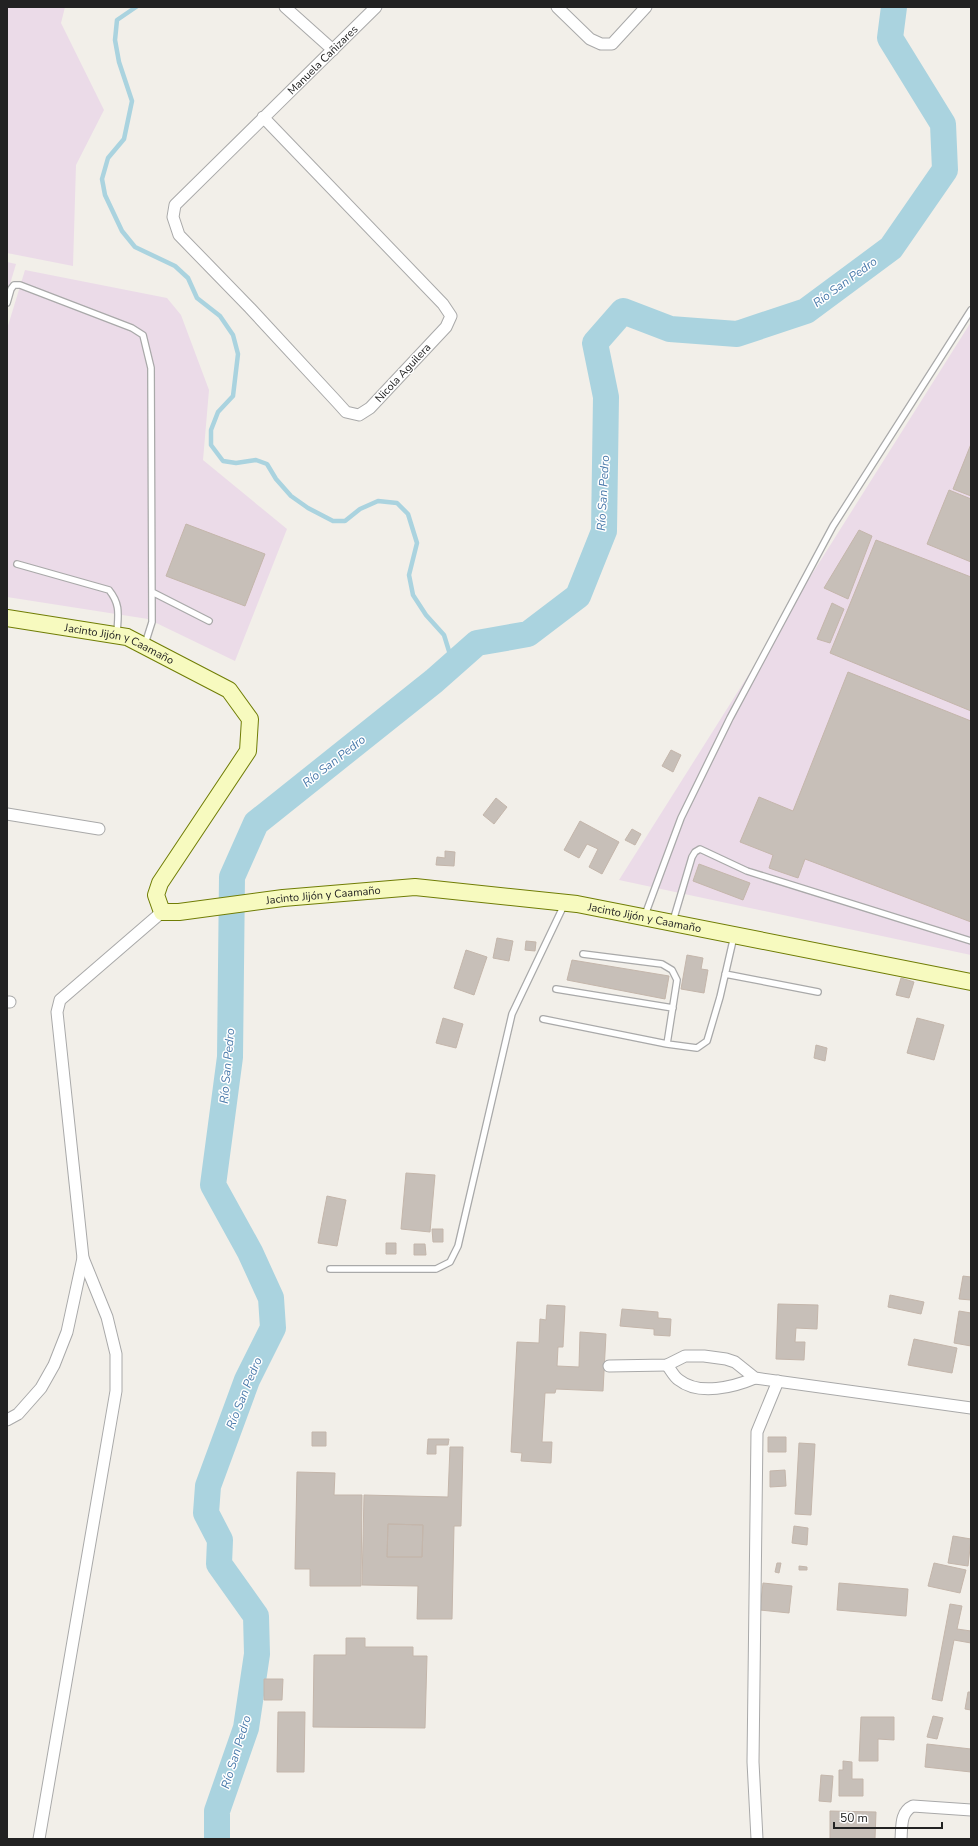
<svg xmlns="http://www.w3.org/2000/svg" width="978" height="1846" viewBox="0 0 978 1846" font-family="'Nunito Sans',sans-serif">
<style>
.industrial{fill:#ebdbe8}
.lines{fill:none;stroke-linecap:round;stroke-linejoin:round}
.stream{stroke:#aad3df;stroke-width:4.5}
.river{stroke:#aad3df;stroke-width:26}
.building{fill:#c7bfb8;stroke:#c4b6ab;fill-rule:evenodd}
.lane-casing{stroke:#a9a9a9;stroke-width:8}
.street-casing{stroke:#a9a9a9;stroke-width:13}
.secondary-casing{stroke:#707d05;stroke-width:18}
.lane{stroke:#fff;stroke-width:5.5}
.street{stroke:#fff;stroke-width:11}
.secondary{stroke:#f7fabf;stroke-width:16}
.labels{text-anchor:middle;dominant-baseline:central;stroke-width:3;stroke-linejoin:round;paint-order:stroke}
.street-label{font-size:11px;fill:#222;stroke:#fff}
.water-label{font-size:12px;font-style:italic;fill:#4a7aab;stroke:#fff}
</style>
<rect width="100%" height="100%" fill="#f2efe9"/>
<path class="industrial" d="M7 7H65L61 23 104 110 76 165 73 266 7 253Z
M7 262 16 264 7 294Z
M25 270 167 298 181 315 209 390 203 460 287 529 235 661 148 619 7 597V329Z
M971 322V955L619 880Z"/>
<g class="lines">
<path class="stream" d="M136 7 117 20 115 40 119 62 132 101 124 139 108 158 102 179 105 195 122 231 135 247 175 266 188 278 197 298 220 316 233 335 238 354 233 396 218 412 211 430V445L223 461 236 463 256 460 267 464 276 479 291 496 308 508 333 521H345L360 509 378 501 397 503 408 514 417 543 409 575 413 595 426 615 444 635 453 664"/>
<path class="river" d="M217 1839V1811L246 1728 257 1654 256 1616 219 1564 220 1540 206 1513 208 1486 247 1380 273 1328 271 1298 250 1252 213 1185 230 1057 232 877 256 823 434 681 477 643 528 634 578 596 604 531 606 397 595 343 623 311 670 329 737 334 806 311 891 248 945 170 943 124 890 38 894 7"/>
</g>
<path class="building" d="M971 444V496L953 489Z
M949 490 971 499V562L927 544Z
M186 524 265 554 245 606 166 576Z
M859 530 872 536 848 599 824 588Z
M876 540 971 577V711L830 653Z
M832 603 844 609 830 643 817 639Z
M848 672 971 721V922L805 859 798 878 769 868 773 855 740 842 759 797 793 811Z
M671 750 681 755 673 772 662 766Z
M496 798 507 807 494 824 483 815Z
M580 821 619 842 602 874 589 867 598 849 587 844 579 858 564 850Z
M632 829 641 834 635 845 625 840Z
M445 851 455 852 454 866 436 865 437 857 445 858Z
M699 864 750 883 743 900 693 881Z
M497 938 513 941 509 961 493 958Z
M526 941 536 942 535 951 525 950Z
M466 950 487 957 474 995 454 988Z
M687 955 703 958 701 969 708 970 704 993 681 989Z
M572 960 669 976 665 999 567 980Z
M901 978 914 982 909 998 896 995Z
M443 1018 463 1024 456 1048 436 1043Z
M917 1018 944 1025 934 1060 907 1053Z
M816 1045 827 1048 825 1061 814 1058Z
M406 1173 435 1175 430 1232 401 1229Z
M327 1196 346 1200 337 1246 318 1243Z
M432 1229H443V1242H433Z
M386 1243H396V1254H386Z
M414 1244H425L426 1255H414Z
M963 1276 971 1277V1300L959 1299Z
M890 1295 924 1302 921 1314 888 1307Z
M778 1304 818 1305 817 1329 796 1328 795 1342H805L804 1360 776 1359Z
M547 1305 565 1306 563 1347H558L557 1366 579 1367 580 1332 606 1334 603 1391 556 1389 555 1393H545L542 1442H552L551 1463 521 1461 522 1453 511 1452 517 1342 539 1343 540 1319 546 1320Z
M622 1309 658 1312V1318L671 1319 670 1336 654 1335V1329L620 1326Z
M959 1311 971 1313V1346L954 1343Z
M914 1339 957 1348 952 1373 908 1365Z
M312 1432H326V1446H312Z
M768 1437H786V1452H768Z
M428 1439H449L448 1445H436V1454H427Z
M799 1443 815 1444 811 1515 795 1514Z
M450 1447H463L461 1526H454L452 1619H417L418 1586 362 1585 364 1495 448 1497ZM388 1524 423 1525 422 1557H387Z
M785 1470 786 1486 770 1487V1471Z
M297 1472 335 1473 334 1495H362L361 1586H310V1569H295Z
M388 1524 423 1525 422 1557H387Z
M794 1526 808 1528 807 1545 792 1543Z
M953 1536 971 1539 968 1566 948 1563Z
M777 1563H781L779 1573 775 1572Z
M934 1563 966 1570 960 1593 928 1586Z
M799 1566 807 1567V1570H799Z
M763 1583 792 1586 789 1613 760 1610Z
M839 1583 908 1589 906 1616 837 1610Z
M950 1604 962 1606 957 1629 971 1631V1643L954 1640 942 1701 932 1699Z
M346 1638H365V1647H413V1656H427L425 1728 313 1727 314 1655H346Z
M264 1679H283L282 1700H264Z
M968 1692H971V1710L965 1709Z
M278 1712H305L304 1772H277Z
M933 1716 943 1718 937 1739 927 1737Z
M861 1717H894V1740L878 1739V1761H859Z
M927 1744 971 1749V1772L925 1767Z
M843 1761 852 1762V1779H863V1796H839V1770H843Z
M821 1775 833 1776 831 1802 819 1801Z
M830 1811 876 1812 875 1839H830Z"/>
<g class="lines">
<g class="lane-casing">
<path id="lane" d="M7 303 11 289 14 285H20L132 328 143 335 151 368 152 622 145 644
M17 564 109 590C121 605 118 615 117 633
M152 592 209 621
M645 915 681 818 730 718 833 526 971 310
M673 921 692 857 695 852 700 849 747 871 971 941
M583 954 662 964 672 970 677 980 667 1044
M725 974 818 992
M556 989 673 1008
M543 1019 667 1044 697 1048 707 1041 720 997 734 936
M330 1269H436L450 1262 458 1246 512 1014 564 905"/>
</g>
<g class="street-casing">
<g id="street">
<path d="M285 7 333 50"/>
<path d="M557 7 590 39 601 44H612L646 7"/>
<path id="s1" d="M263 117 443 304 451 316 446 327 370 408 359 415 346 412 337 402 250 308 179 235 173 217 175 205 376 7"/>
<path d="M7 814 99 829"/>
<path d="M7 1002H10"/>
<path d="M667 1365C671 1370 674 1377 679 1380 699 1396 734 1387 755 1378"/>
<path d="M609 1366 667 1365 685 1356H704L726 1359 735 1362 755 1378 971 1408"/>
<path d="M7 1420 18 1414 41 1388 54 1365 67 1332 83 1258 57 1012 60 1000 162 912"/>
<path d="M39 1839 116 1391V1354L107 1317 83 1258"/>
<path d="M757 1839 753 1762 757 1432 778 1381"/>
<path d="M901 1839C902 1827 900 1812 913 1806L971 1810"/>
</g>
</g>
<g class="secondary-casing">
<g id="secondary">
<path id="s2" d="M7 618 127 637 229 690 250 719 248 751 160 883 156 895 162 912H179L283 898 415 887 577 904 971 982"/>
</g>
</g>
<use href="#lane" class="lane"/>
<use href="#street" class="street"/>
<use href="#secondary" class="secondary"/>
</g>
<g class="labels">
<g class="street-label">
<text stroke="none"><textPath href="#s1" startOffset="905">Manuela Cañizares</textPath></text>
<text transform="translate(403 373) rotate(-47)">Nicola Aguilera</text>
<text stroke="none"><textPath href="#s2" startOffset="116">Jacinto Jijón y Caamaño</textPath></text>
<text stroke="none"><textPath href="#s2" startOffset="656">Jacinto Jijón y Caamaño</textPath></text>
<text stroke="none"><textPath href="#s2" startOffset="980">Jacinto Jijón y Caamaño</textPath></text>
</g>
<g class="water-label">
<text transform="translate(845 282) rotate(-36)">Río San Pedro</text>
<text transform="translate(603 493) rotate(-87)">Río San Pedro</text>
<text transform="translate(334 761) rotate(-38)">Río San Pedro</text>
<text transform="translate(227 1066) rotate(-85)">Río San Pedro</text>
<text transform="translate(244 1393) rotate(-68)">Río San Pedro</text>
<text transform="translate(236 1752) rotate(-73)">Río San Pedro</text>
</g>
</g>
<rect width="978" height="1846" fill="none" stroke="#222222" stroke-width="16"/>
<path d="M834 1822v6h108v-6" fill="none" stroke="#222222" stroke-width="2"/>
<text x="840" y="1822" font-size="12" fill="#222222" stroke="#ffffff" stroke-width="3" paint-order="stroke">50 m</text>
</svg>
